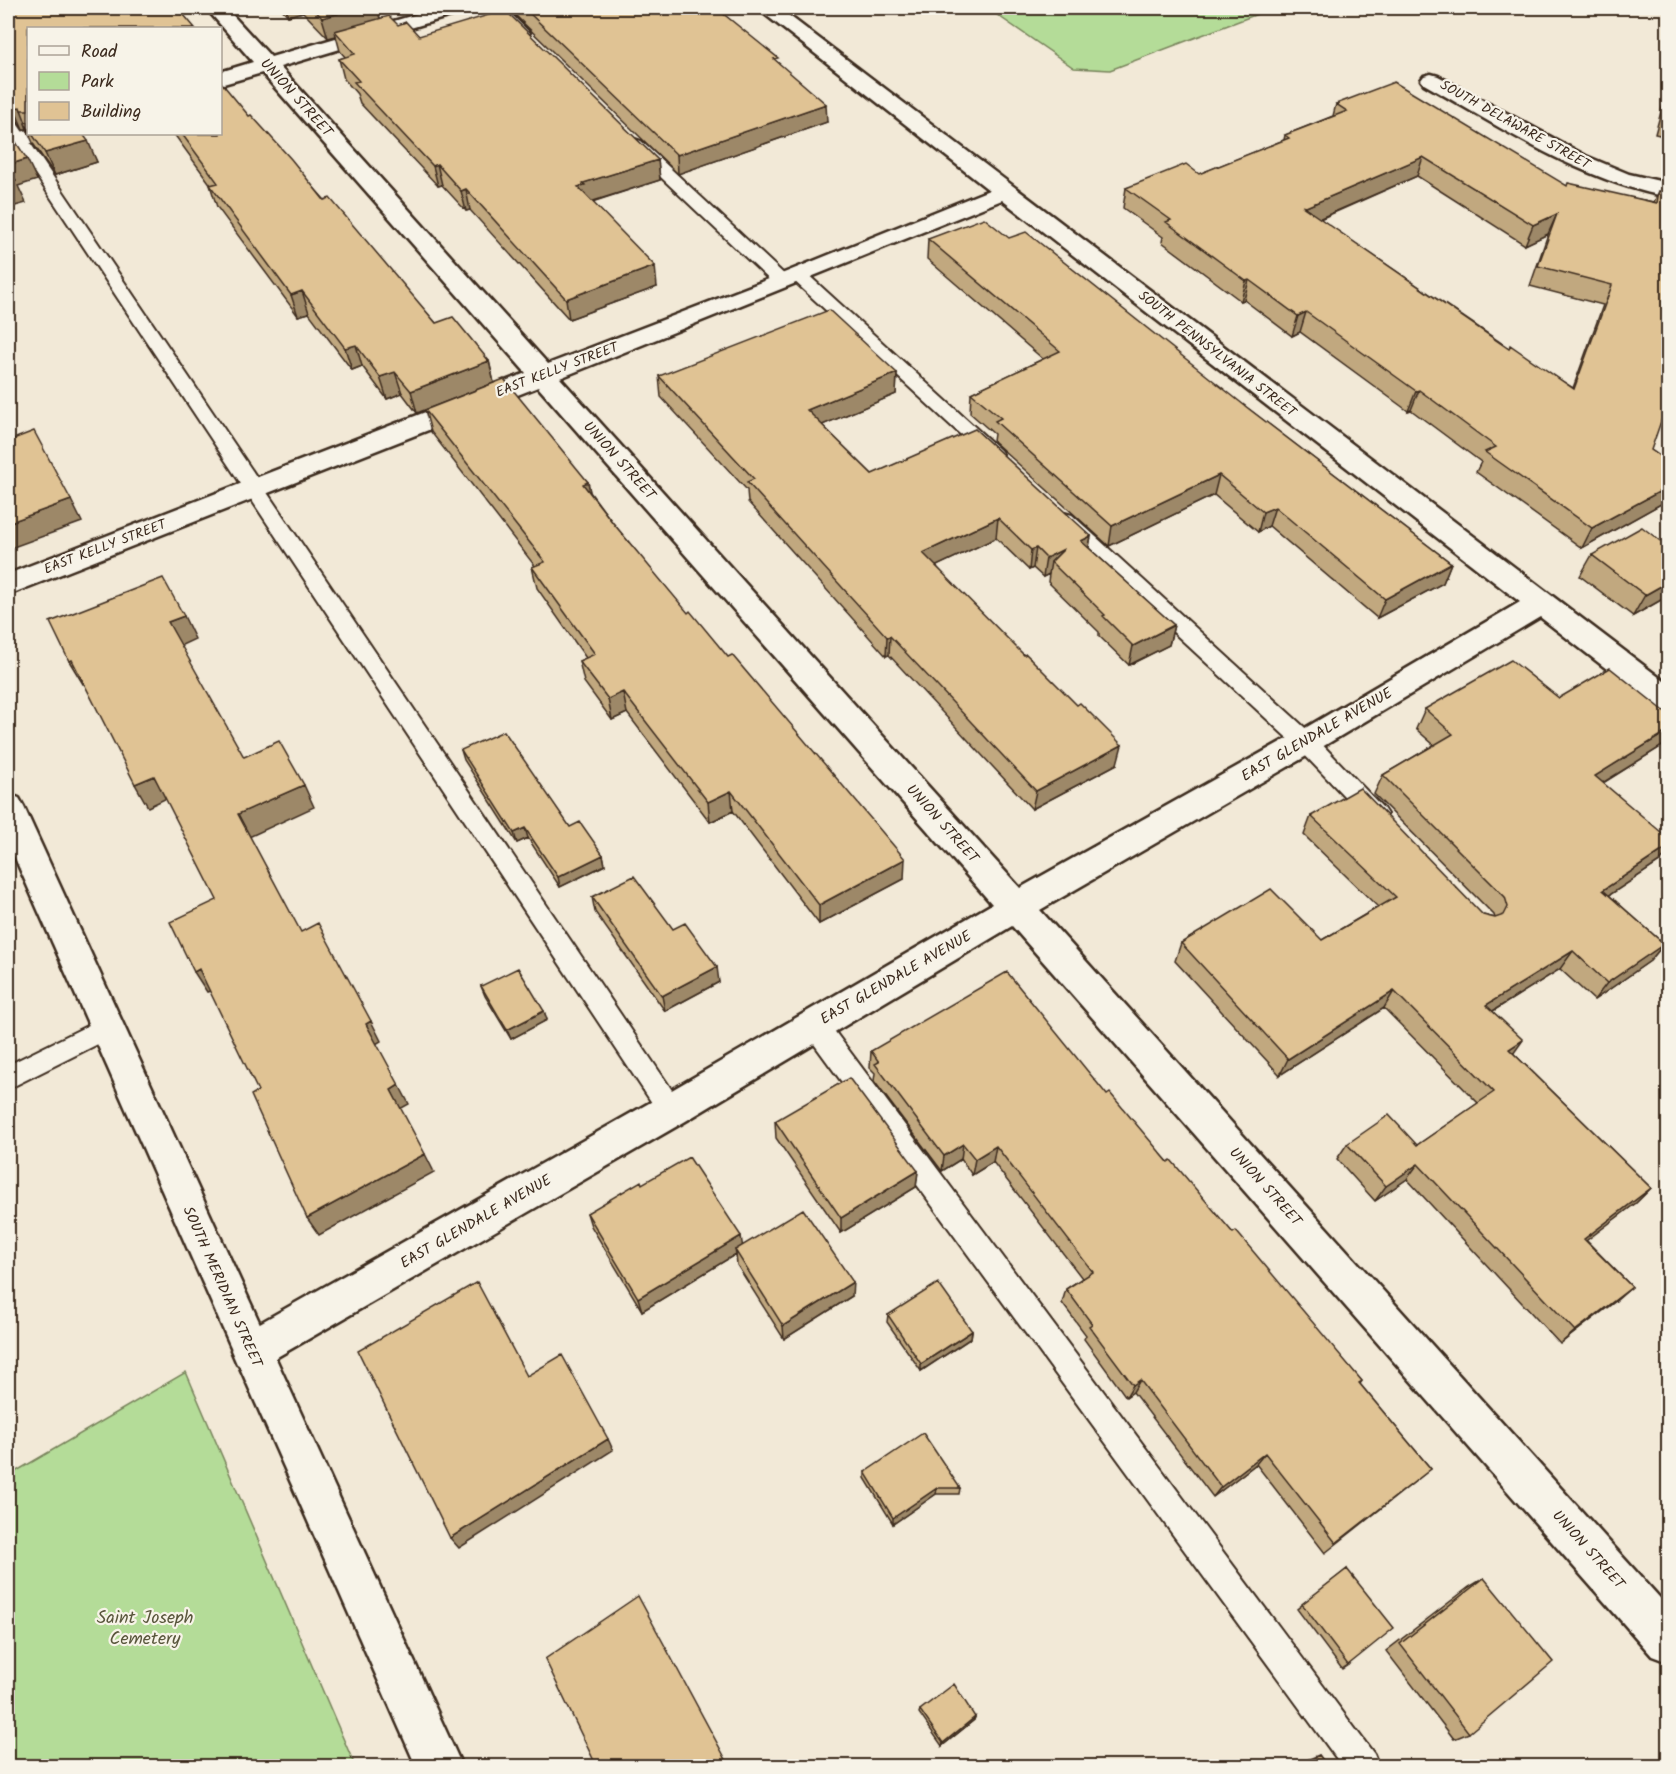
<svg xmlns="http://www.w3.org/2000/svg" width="1676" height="1774" viewBox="0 0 1676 1774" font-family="Kalam,sans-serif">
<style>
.green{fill:#b4dc98;stroke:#78835b;stroke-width:1.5}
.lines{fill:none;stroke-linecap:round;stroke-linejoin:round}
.service-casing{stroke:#3b2a1e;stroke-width:4}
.minor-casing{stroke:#3b2a1e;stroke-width:5}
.secondary-casing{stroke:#3b2a1e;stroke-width:5}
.service{fill:#f7f3e8;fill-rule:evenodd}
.minor{fill:#f7f3e8;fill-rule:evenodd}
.secondary{fill:#f7f3e8;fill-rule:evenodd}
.wall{fill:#c1a87f;stroke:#3b2a1e;stroke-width:1.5;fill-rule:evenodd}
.shaded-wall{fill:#9d8868;stroke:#3b2a1e;stroke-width:1.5}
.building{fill:#e0c394;stroke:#3b2a1e;stroke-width:1.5;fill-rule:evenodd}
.labels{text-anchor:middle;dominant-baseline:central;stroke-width:4.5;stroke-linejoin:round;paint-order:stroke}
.far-street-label{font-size:14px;fill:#3b2a1e;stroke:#f7f3e8}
.street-label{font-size:15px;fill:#3b2a1e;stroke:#f7f3e8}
.near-park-label{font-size:18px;fill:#59563c;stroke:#f7f3e8}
</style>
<rect width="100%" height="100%" fill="#f2e9d7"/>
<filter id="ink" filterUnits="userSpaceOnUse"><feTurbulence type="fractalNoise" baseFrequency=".0167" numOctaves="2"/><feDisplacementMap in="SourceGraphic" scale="12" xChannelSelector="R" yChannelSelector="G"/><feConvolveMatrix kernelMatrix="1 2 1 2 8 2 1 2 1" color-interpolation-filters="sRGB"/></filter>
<g filter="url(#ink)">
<path class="green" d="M987 8H1273L1110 70 1074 68Z
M186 1372 355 1766H8V1476Z"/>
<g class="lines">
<g class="service-casing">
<path id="service" d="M490 8H505L530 33 528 36H518Z
M8 117 16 122 680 1102 684 1110 680 1118 671 1122 662 1118 8 133Z
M635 139 641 141 788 278 791 282 788 286H776L629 147 627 144Z
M798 270 804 271 1000 450 1003 454 1000 458 993 460 986 458 792 279 789 275 792 271Z
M1065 513 1072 515 1314 736 1383 808 1387 814 1383 820 1375 823 1367 820 1298 748 1058 525 1055 520 1058 515Z
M815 1014 824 1017 1374 1754 1379 1766H1342L806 1033 802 1025 806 1017Z
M105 1017 114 1020 118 1028 114 1036 8 1089V1065Z"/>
</g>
<g class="minor-casing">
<path id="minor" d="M206 8H226L271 57 438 8H467L464 12 280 67 548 364 774 277 989 190 757 8H779L1668 684V711L1657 708 1540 617 1317 750 1040 910 1668 1607V1662L1652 1656 1012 926 684 1122 265 1364 251 1370 237 1364 231 1350 237 1336 658 1098 992 904 538 387 8 595V574L526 373 262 73 220 85V72L253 62ZM1002 200 1520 602 1295 734 1020 888 560 378Z
M1431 74 1438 76 1586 156 1629 174 1668 183V197C1579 180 1502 128 1424 84L1421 80 1424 76Z
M28 130V134H51L48 139 8 149V136Z"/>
</g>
<g class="secondary-casing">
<path id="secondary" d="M8 794 19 798 24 807 462 1766H416L8 842Z"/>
</g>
<use href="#service" class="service"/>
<use href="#minor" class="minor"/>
<use href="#secondary" class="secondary"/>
</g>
<path class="wall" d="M8 8 28 28V132L27 129H23L17 120 8 116Z
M281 8H377L380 18 398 25 658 160 660 180 592 202 657 287 569 319 470 210 466 211 442 185 438 186 360 103 357 94 344 79 339 59 345 57 340 51 336 36 328 38 303 12 288 16Z
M511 8H716L778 63 827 122 678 174 512 12Z
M1668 86V137L1655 134Z
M1336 104 1567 186 1654 202 1659 191 1651 450 1668 462V500L1582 548 1476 472 1481 462 1411 410 1408 411 1300 332 1292 336 1244 300 1241 301 1162 242 1163 237 1123 208 1126 188 1199 174 1284 140 1285 135 1333 116ZM1417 176 1525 245 1548 234 1530 286 1603 305 1573 388 1509 348 1320 219Z
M249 116 436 323 489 361 494 383 588 482 590 492 613 523 904 879 819 924 733 811 710 822 627 713 612 720 584 682 579 661 586 658 537 588 532 567 535 566 431 432 425 410 417 413 402 393 387 399 362 366 352 370 309 313 298 316 217 207 210 185H211L174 134H220Z
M29 134H83L97 162 55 175 34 145Z
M1009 238 1249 409 1451 563 1443 583 1377 618 1269 526 1258 532 1214 495 1109 546 993 441 994 434 970 413 971 393 1043 359 927 259 928 239Z
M897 373 896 394 822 425 872 474 1091 536 1089 548 1174 625 1169 645 1129 665 1099 636V632L1048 582 1049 574 1043 577 1033 568 1029 570 996 538 936 566 1117 764 1032 809 889 655 886 656 748 502 747 490 661 397 659 376Z
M1592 555 1668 596 1633 616 1580 576Z
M1559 698 1667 743 1603 783 1661 861 1609 895 1664 944 1650 961 1594 1000 1560 969 1493 1011 1513 1053 1651 1188 1636 1203 1586 1240 1632 1287 1560 1344 1407 1179 1375 1201 1337 1159 1347 1144 1417 1145 1478 1103 1384 1008 1280 1075 1175 961 1181 943 1322 940 1378 907 1304 835 1311 816 1483 915 1495 918 1494 915 1374 794 1383 775 1434 745 1416 729 1425 709Z
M461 750 570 827 603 855 605 865 560 887 528 838 517 843 464 760Z
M592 897 673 929 719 982 665 1011 595 912Z
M481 986 544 1011 547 1020 511 1039 485 996Z
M871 1051 1107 1095 1233 1233 1362 1381 1360 1384 1431 1469 1325 1553 1256 1464 1213 1497 1133 1392 1126 1397 1084 1339 1086 1335 1062 1303 1066 1289 1082 1278 993 1162 972 1175 961 1159 942 1171 874 1081 875 1073 870 1068Z
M775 1121 918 1171 916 1187 841 1233 776 1138Z
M642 1184 743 1246 852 1296 784 1339 737 1265 736 1254 642 1311 591 1226 587 1213Z
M888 1315 972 1331 971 1338 921 1371 887 1322Z
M865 1472 960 1488 959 1494H936L893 1524 865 1478Z
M1347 1569 1348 1665 1342 1669 1297 1609Z
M1484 1578 1469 1733 1454 1739 1386 1651 1469 1587Z
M920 1710 975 1717 974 1720 942 1746 919 1713Z
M1319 1755 1328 1767H1299L1307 1760Z"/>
<path class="shaded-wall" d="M286 8H302L303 12 288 16Z
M358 8H377L381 22 335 31 336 36 328 38 322 18Z
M826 104 827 122 678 174 677 155Z
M20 107 28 128 25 123 27 129H23L14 108Z
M88 141 97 162 55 175 45 153Z
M1423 157 1417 176 1300 227 1306 207Z
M27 159 37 180 18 186 26 203 8 208V165Z
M658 160 660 180 587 203 578 187 583 183Z
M437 164 442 185 438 186 433 166Z
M466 189 470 210 466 211 461 191Z
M1557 214 1548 234 1525 245 1533 225Z
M655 266 657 287 569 319 566 299Z
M1249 280 1244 300 1241 301 1246 281Z
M302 291 309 313 298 316 291 295Z
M1306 312 1300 332 1292 336 1298 316Z
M356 345 362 366 352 370 345 348Z
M489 361 494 383 417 413 411 391Z
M395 372 402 393 387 399 380 377Z
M897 373 896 394 808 431 807 410Z
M1419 390 1411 410 1408 411 1416 391Z
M1219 475 1214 495 1109 546 1112 526Z
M588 482 592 503 583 484Z
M1668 487V500L1582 548 1592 528Z
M71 500 82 522 8 549V523Z
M1275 507 1269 526 1258 532 1263 512Z
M998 518 996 538 922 573 923 553Z
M1091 536 1087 556 1081 541Z
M1036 548 1033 568 1029 570 1031 550Z
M1064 549 1051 562 1049 574 1043 577 1046 558Z
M1451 563 1443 583 1377 618 1385 599Z
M1668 582V596L1633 616 1645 595Z
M184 616 195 639 180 646 168 622Z
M1174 625 1169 645 1129 665 1133 646Z
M890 636 889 655 886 656 887 637Z
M72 660 86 683 83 684 69 661Z
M623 692 627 713 612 720 608 699Z
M1668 731V741L1667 743 1583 795 1595 776Z
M1122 745 1117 764 1032 809 1036 791Z
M154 776 167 798 148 807 135 784Z
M304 785 314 807 249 837 238 814Z
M731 791 733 811 710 822 708 802Z
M525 828 528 838 517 843 514 833Z
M1668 847V851L1661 861 1590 908 1603 890Z
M603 855 605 865 560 887 558 877Z
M905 859 904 879 819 924V905Z
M1664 944 1650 961 1594 1000 1607 983Z
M1573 951 1560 969 1475 1022 1486 1005Z
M717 967 719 982 665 1011 662 996Z
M199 969 213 990 207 992 194 972Z
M1394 991 1384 1008 1280 1075 1288 1059Z
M544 1011 547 1020 511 1039 507 1030Z
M371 1021 381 1041 376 1044 366 1024Z
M1523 1040 1511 1057 1509 1049Z
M399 1085 409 1104 400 1109 391 1090Z
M963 1144 961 1159 942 1171 944 1156Z
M996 1146 993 1162 972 1175 975 1159Z
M425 1154 434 1172 319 1235 307 1218Z
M1418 1164 1407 1179 1375 1201 1386 1186Z
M918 1171 916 1187 841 1233V1218Z
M1651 1188 1636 1203 1570 1253 1584 1239Z
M741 1236 743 1249 735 1250 736 1254 642 1311 638 1298Z
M853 1282 852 1296 784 1339 783 1326Z
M1632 1287 1616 1301 1560 1344 1575 1331Z
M972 1331 971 1338 921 1371V1364Z
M1140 1380 1133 1392 1126 1397 1133 1385Z
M608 1439 613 1450 459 1548 450 1538Z
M1265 1453 1256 1464 1213 1497 1221 1487Z
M937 1488 936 1494 893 1524V1518Z
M975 1717 974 1720 942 1746 943 1743Z"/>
<path class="building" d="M8 8H178L195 28H28V110H21L20 107 14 108 8 99Z
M313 8H358L322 18Z
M524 8H716L778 58 774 59 826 104 677 155Z
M505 10 658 160 583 183 585 185 578 187 655 266 566 299 466 189 461 191 437 164 433 166 354 82 359 81 339 59 355 54 335 31 389 16 398 25 406 22 419 36Z
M220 81 249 116 251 115 291 159 324 200 330 198 436 323 453 317 489 361 411 391 395 372 380 377 356 345 345 348 302 291 291 295 210 185 218 183 182 134H220Z
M1394 82 1567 186 1568 183 1657 203 1659 191 1668 193V401L1651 450 1668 462V487L1592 528 1485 452 1496 447 1419 390 1416 391 1306 312 1298 316 1249 280 1246 281 1166 222 1171 220 1126 188 1186 164 1199 174 1289 138 1285 135 1347 111 1336 104ZM1423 157 1533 225 1557 214 1538 266 1612 285 1574 389 1510 345 1509 349 1302 206 1306 207Z
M1668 99V113L1665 112Z
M28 122V129L25 123Z
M8 130 27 159 8 165Z
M32 134H83L88 141 45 153Z
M8 167 16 181 8 184Z
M984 218 1009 238 1026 232 1249 409 1451 563 1385 599 1275 507 1263 512 1219 475 1112 526 995 421 1001 418 971 393 1060 351 928 239Z
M829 310 897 373 807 410 872 474 975 429 1091 536 1081 541 1174 625 1133 646 1103 616 1105 615 1051 562 1064 549 1046 558 1036 548 1031 550 998 518 923 553 1024 655 1026 654 1077 705 1080 703 1122 745 1036 791 890 636 887 637 747 482 754 479 659 376Z
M504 379 588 482 583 484 613 523 688 613 690 611 728 657 732 655 905 859 819 905 731 791 708 802 623 692 608 699 579 661 595 654 532 567 545 562 425 410Z
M34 431 71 500 8 523V441Z
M1642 527 1668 547V582L1645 595 1592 555Z
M163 578 184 616 168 622 244 757 279 741 304 785 238 814 301 932 318 923 371 1021 366 1024 399 1085 391 1090 425 1154 307 1218 251 1095 258 1091 199 969 194 972 170 922 217 900 154 776 135 784 72 660 69 661 50 622Z
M1511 660 1559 698 1610 668 1668 714V731L1595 776 1668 838V847L1603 890 1664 944 1607 983 1573 951 1486 1005 1523 1040 1509 1049 1651 1188 1584 1239 1632 1287 1575 1331 1418 1164 1386 1186 1347 1144 1389 1115 1417 1145 1494 1092 1394 991 1288 1059 1181 943 1271 889 1322 940 1396 897 1311 816 1360 788 1483 915 1495 918 1504 915 1508 907 1505 897 1383 775 1453 734 1425 709Z
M504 731 570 827 580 822 603 855 558 877 525 828 514 833 461 750Z
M634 876 673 929 685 923 717 967 662 996 592 897Z
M518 968 544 1011 507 1030 481 986Z
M1007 972 1107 1095 1110 1093 1168 1162 1171 1160 1233 1233 1236 1231 1362 1381 1359 1383 1431 1469 1336 1543 1265 1453 1221 1487 1140 1380 1133 1385 1089 1326 1092 1324 1066 1289 1093 1272 996 1146 975 1159 963 1144 944 1156 875 1064 879 1062 871 1051Z
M849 1078 918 1171 841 1218 775 1121Z
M689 1157 741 1236 638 1298 587 1213 641 1181 642 1184Z
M803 1209 853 1282 783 1326 735 1250Z
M477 1282 527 1376 562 1355 608 1439 450 1538 358 1351Z
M938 1283 972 1331 921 1364 888 1315Z
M923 1433 960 1488H937L893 1518 865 1472Z
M1347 1569 1394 1628 1348 1665 1302 1604Z
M1484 1578 1553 1662 1469 1733 1400 1644Z
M638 1596 730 1767H597L545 1659Z
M954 1684 975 1717 943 1743 920 1710Z
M1319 1755 1328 1767H1305Z"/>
</g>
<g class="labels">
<g class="far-street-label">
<text transform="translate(1515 125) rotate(29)">SOUTH DELAWARE STREET</text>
<text transform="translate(1217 354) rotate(38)">SOUTH PENNSYLVANIA STREET</text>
<text transform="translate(557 370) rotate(-21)">EAST KELLY STREET</text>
<text transform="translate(105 547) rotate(-21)">EAST KELLY STREET</text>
</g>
<g class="street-label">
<text transform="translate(296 98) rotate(48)">UNION STREET</text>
<text transform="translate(619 461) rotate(48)">UNION STREET</text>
<text transform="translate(1317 735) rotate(-30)">EAST GLENDALE AVENUE</text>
<text transform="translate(942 824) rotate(48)">UNION STREET</text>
<text transform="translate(896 978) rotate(-30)">EAST GLENDALE AVENUE</text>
<text transform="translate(1265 1187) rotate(48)">UNION STREET</text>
<text transform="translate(476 1222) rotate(-30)">EAST GLENDALE AVENUE</text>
<text transform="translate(222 1287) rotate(66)">SOUTH MERIDIAN STREET</text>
<text transform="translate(1588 1550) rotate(48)">UNION STREET</text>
</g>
<g class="near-park-label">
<text x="145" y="1618">Saint Joseph<tspan x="145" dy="21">Cemetery</tspan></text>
</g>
</g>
<rect width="1676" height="1774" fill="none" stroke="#f7f3e8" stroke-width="30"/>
<rect x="15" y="15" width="1646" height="1744" fill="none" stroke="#3b2a1e" stroke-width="2" filter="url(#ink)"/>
<rect x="27" y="27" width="195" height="108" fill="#f7f3e8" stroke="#aca397" stroke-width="1.5"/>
<rect x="39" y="46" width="30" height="9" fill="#f7f3e8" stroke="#aca397" stroke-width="1.5"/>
<text x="81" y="57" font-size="18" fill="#3b2a1e">Road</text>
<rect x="39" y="72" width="30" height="18" fill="#b4dc98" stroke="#aca397" stroke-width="1.5"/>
<text x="81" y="87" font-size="18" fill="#3b2a1e">Park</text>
<rect x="39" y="102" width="30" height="18" fill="#e0c394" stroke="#aca397" stroke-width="1.5"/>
<text x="81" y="117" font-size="18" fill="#3b2a1e">Building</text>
</svg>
